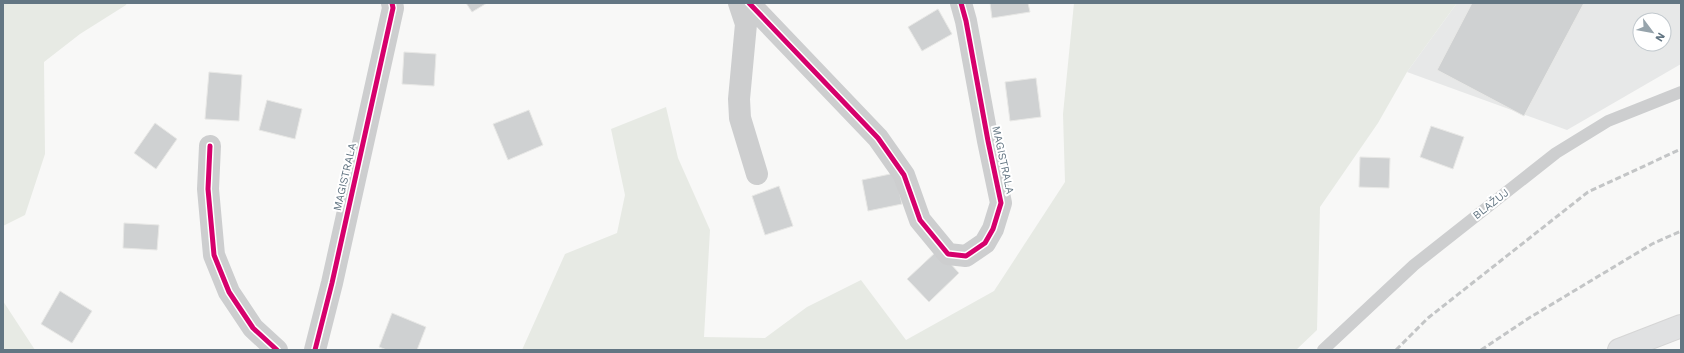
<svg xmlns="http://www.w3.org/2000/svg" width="1684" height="353" viewBox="0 0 1684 353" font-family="'Work Sans',sans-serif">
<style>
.built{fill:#e7e8e8;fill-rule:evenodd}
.green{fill:#e7eae4}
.building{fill:#cfd1d2;stroke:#e8e8e6}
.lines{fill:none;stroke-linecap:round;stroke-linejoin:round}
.highway-casing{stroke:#d5d5d5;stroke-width:24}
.lane{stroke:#cdcecf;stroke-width:12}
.street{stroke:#cdcecf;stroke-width:22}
.highway{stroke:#e0e1e2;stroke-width:22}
.rail{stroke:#c3c5c6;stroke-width:3;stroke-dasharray:6 3;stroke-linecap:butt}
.cycleway-casing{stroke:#fff;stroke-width:8}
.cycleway{stroke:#d6006c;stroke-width:5}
.labels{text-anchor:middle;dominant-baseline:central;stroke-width:4;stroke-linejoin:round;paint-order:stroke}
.street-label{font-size:11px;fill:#637683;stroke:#fff}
</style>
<rect width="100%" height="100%" fill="#f8f8f7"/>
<path class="built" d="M1457 3H1681V64L1567 130 1407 72ZM1640 20H1664V44H1640Z"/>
<path class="green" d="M3 3H127L126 5 80 34 44 62 45 154 25 215 3 226Z
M1074 3H1457L1407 72 1378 123 1320 207 1317 330 1296 350H522L565 254 617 233 625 195 611 129 666 107 678 158 710 230 704 337 765 338 807 307 861 280 906 340 994 291 1065 182 1063 114Z
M3 301 35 350H3Z"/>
<path class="building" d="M466 3H487L472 12Z
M990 3H1028L1030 12 992 18Z
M1472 3H1584L1524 116 1437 70Z
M938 9 952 34 922 51 908 27Z
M404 52 436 54 434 86 402 84Z
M209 72 242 75 239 121 205 119Z
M1036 78 1041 117 1010 121 1005 82Z
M267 100 302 109 295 139 259 130Z
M529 110 543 145 508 160 493 124Z
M155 123 177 139 156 169 134 153Z
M1431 126 1464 137 1453 169 1420 157Z
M1360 157 1390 158 1389 188 1359 187Z
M895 173 902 204 868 211 862 180Z
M779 186 793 226 765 235 752 196Z
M124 223 159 225 157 250 123 248Z
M938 250 959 273 929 302 907 279Z
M60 291 92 311 72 343 41 324Z
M392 313 426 327 417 350H387L379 347Z"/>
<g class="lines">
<g class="highway-casing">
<path id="highway" d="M1619 350 1681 326"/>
</g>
<path class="lane" d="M1323 350 1414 265 1556 153 1608 121 1681 92"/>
<path class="street" d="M739 3 746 24 739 99 740 118 757 174
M749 3 878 138 904 175 920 220 948 254 966 256 985 243 993 229 1001 203 988 141 966 21 961 3
M210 146 208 189 214 255 229 292 253 328 277 350
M315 350 332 283 393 8 392 3"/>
<use href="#highway" class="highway"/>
<path class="rail" d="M1396 350 1428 318 1588 192 1681 149
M1481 350 1529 318 1652 244 1681 231"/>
<g class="cycleway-casing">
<path id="cycleway" d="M749 3 878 138 904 175 920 220 948 254 966 256 985 243 993 229 1001 203 988 141 966 21 961 3
M210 146 208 189 214 255 229 292 253 328 277 350
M315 350 332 283 393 8 392 3"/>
</g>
<use href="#cycleway" class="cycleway"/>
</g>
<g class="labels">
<g class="street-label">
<text transform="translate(1003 160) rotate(78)">MAGISTRALA</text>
<text transform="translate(345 177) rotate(-77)">MAGISTRALA</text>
<text transform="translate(1491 204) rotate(-38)">BLAŽUJ</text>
</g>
</g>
<rect width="1684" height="353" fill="none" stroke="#637683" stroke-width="8"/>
<g transform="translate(1652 32) rotate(122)"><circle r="19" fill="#ffffff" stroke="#c1c8cd"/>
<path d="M0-3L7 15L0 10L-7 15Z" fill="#97a4ac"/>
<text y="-6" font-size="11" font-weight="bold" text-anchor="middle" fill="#637683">N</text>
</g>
</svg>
